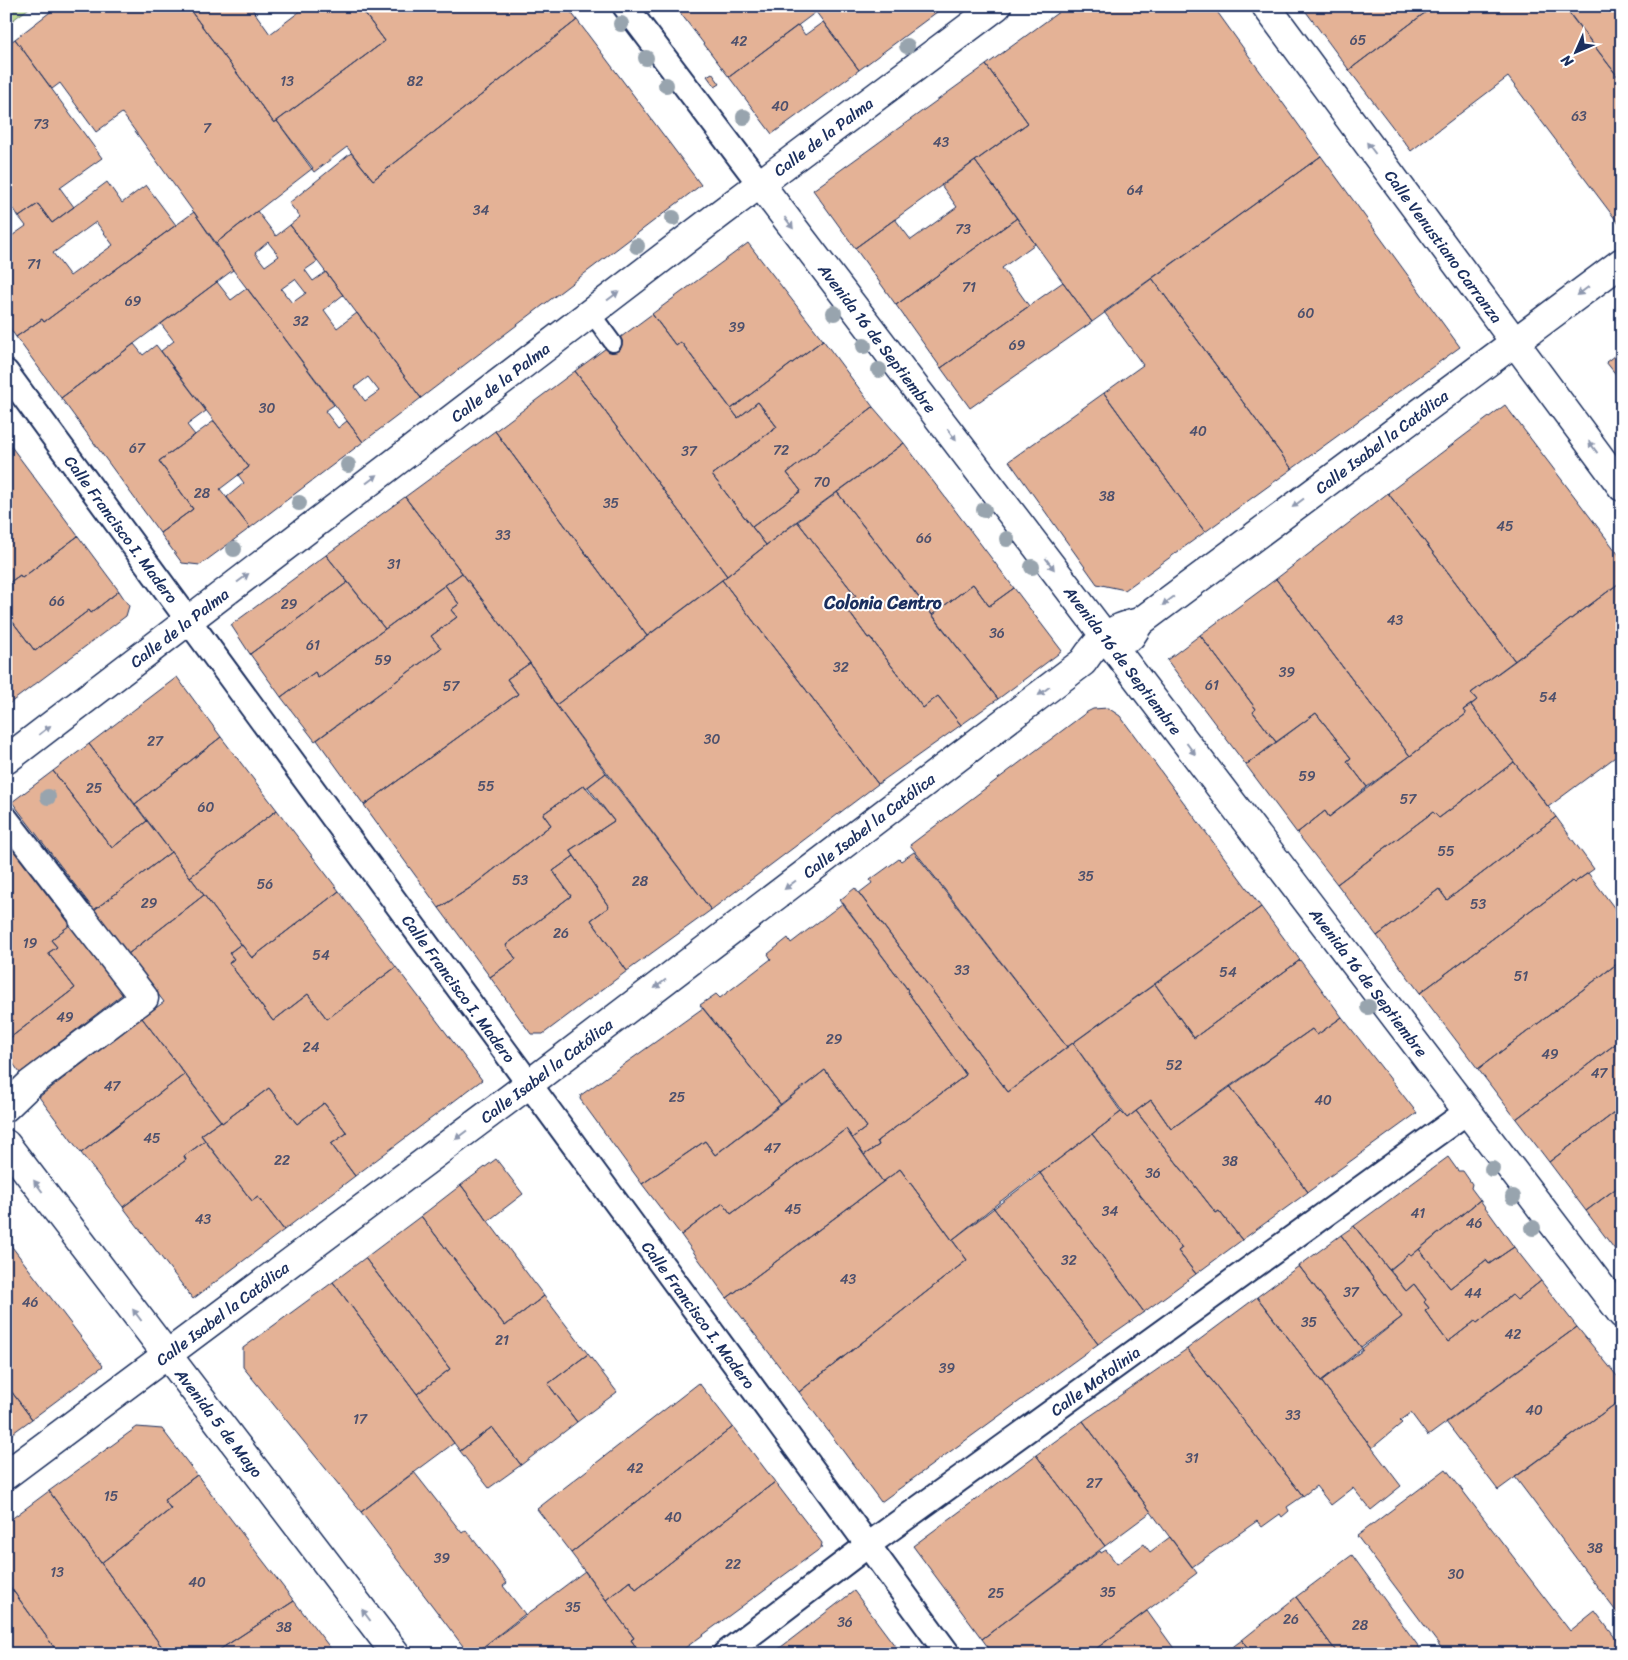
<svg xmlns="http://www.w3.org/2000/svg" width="1628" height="1660" viewBox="0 0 1628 1660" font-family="Sriracha,sans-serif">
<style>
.green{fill:#bddb93;stroke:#6c8578}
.building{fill:#e4b296;stroke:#1b2f5e;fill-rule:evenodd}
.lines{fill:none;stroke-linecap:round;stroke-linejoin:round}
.service-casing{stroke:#1b2f5e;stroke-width:20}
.pedestrian-casing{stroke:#1b2f5e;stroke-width:28}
.minor-casing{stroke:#1b2f5e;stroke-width:31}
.tertiary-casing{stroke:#1b2f5e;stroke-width:31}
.service{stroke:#fff;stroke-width:16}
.pedestrian{stroke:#fff;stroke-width:24}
.minor{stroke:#fff;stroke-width:28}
.tertiary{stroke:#fff;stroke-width:28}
.tree{fill:#98a4ae}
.oneway{fill:#8d97ae}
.labels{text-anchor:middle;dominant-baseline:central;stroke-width:4;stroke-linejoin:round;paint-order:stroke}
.number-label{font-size:14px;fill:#4d506c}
.street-label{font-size:16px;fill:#1b2f5e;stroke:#fff}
.neighbourhood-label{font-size:18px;font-weight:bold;fill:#1b2f5e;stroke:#fff}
</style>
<rect width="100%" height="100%" fill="#fff"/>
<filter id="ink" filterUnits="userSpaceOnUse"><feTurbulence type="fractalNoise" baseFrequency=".02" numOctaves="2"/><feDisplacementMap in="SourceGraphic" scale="10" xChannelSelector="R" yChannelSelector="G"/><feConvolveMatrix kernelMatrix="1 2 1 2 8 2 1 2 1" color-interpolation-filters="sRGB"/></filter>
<g filter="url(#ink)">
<path class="green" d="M14 6H32L6 25V12Z"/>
<path class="building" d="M58 6H187L274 123 277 121 313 168 216 243 122 113 96 132 60 83 52 89 15 39Z
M187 6H250L270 34 307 6H359L385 41 274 123Z
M359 6H566L577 20 373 180 347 147 314 172 277 121 385 41Z
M675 6H945L859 70 816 12 729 77Z
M1067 6H1213L1321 156 1092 322 975 161 1028 123 986 65Z
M1308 6H1434L1349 70 1304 9Z
M1434 6H1564L1622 82V228L1508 77 1411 151 1349 70Z
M1622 6V82L1564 7Z
M577 20 701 185 421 398 290 225 300 217 289 203 351 153 373 180Z
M823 22 859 70 772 134 729 77 798 25 805 35Z
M15 39 102 158 60 188 74 207 52 223 38 204 19 217 14 209 6 215V45Z
M986 65 1028 123 855 248 813 190Z
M712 73 720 84 715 87 707 76Z
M1321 156 1460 347 1292 469 1152 278Z
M975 161 1017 218 896 305 855 248 895 219 911 240 957 207 941 185Z
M107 182 122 203 146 185 176 225 44 322 42 319 16 337 6 323V240L26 226 19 217 38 204 52 223ZM96 222 113 245 70 276 53 253Z
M257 211 276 236 290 225 318 261 305 270 313 281 326 272 343 295 324 310 337 328 357 313 421 398 363 442 233 270 216 243ZM268 242 279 256 265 266 255 253ZM295 279 306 293 292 303 281 289ZM368 377 379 391 365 401 355 387Z
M194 212 233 270 61 398 16 337 42 319 44 322Z
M1017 218 1035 244 1002 268 1029 306 941 368 896 305Z
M748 243 823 340 731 409 681 342 676 346 652 314Z
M1152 278 1292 469 1205 532 1104 393 1143 365 1104 312Z
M217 282 231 300 247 288 334 405 325 411 338 428 347 421 363 442 250 528 227 497 244 483 238 475 249 467 161 351 174 341 161 324Z
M1063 282 1092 322 970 408 941 368Z
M652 314 676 346 681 342 738 418 758 402 777 427 712 475 766 545 727 576 575 371Z
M823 340 873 407 787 473 801 491 752 527 712 475 777 427 758 402 738 418 731 409Z
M134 344 143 355 156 345 206 411 187 425 195 435 159 461 193 509 160 533 61 398Z
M1622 350V382L1606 362Z
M575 371 727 576 647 636 495 431Z
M1104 393 1205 532 1125 590 1097 584 1009 461Z
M1505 405 1622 559V581L1515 661 1388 493Z
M873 407 904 443 766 545 752 527 801 491 787 473Z
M214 421 249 467 220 489 250 528 200 565 182 563 160 533 193 509 159 461Z
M495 431 647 636 556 705 530 663 405 497Z
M904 443 1014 588 989 606 973 584 932 615 837 492Z
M10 445 78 536 22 578 20 575 6 585V447Z
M837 492 998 699 961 725 938 696 923 708 870 637 868 638 844 605 856 596 797 521Z
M1388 493 1515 661 1471 693 1477 700 1463 710 1466 714 1410 756 1276 579Z
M405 497 462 573 385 629 326 555Z
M797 521 856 596 844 605 868 638 870 637 923 708 938 696 961 725 878 784 722 580Z
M78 536 119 591 91 613 89 610 35 651 9 617 6 618V585L20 575 22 578Z
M326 555 348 582 250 654 231 625Z
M462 573 530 663 507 679 518 694 364 805 317 740 441 648 431 636 457 617 451 610 459 604 445 585Z
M1276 579 1410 756 1367 787 1347 761 1351 758 1316 713 1276 742 1253 712 1256 709 1200 635Z
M722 580 878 784 711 910 556 705Z
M1622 581V752L1548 807 1471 705 1477 700 1471 693Z
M348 582 385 629 318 678 315 672 281 697 250 654Z
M973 584 989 606 1014 588 1062 651 998 699 932 615Z
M445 585 459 604 451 610 457 617 431 636 441 648 315 741 281 697 315 672 318 678Z
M119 591 129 606 126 616 6 706V618L9 617 35 651 89 610 91 613Z
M1200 635 1256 709 1253 712 1276 742 1246 765 1167 660Z
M530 663 556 705 606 773 586 788 584 785 543 814 551 825 470 888 439 908 364 805 518 694 507 679Z
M177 677 221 737 135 804 89 744Z
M1471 705 1514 762 1439 818 1433 812 1337 884 1297 833 1325 811 1329 817 1466 714 1463 710Z
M1108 708 1120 716 1261 907 1067 1047 910 845 1087 712 1093 709Z
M1316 713 1351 758 1347 761 1367 787 1329 817 1325 811 1297 833 1246 765Z
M221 737 277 810 190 877 135 804Z
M89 744 147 821 112 848 53 771Z
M1514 762 1556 817 1447 900 1439 889 1377 936 1337 884 1433 812 1439 818Z
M53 771 112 848 147 821 171 852 94 910 12 802Z
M606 773 711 910 627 971 591 920 609 907 570 850 614 821 588 787Z
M584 785 614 821 570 850 574 856 553 871 571 896 506 945 516 959 490 977 439 908 470 888 551 825 543 814Z
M277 810 339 891 252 958 190 877Z
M1556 817 1594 869 1574 883 1572 881 1540 905 1539 904 1420 993 1377 936 1439 889 1447 900Z
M6 839 71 924 51 940 57 947 48 953 75 988 6 1041Z
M171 852 204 895 128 954 94 910Z
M914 852 1067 1047 1008 1092 859 893 872 883 870 880 899 859 901 861Z
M574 856 609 907 591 920 627 971 543 1034H531L490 977 516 959 506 945 571 896 553 871Z
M1588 873 1622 918V960L1478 1069 1420 993 1539 904 1540 905 1572 881 1574 883Z
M855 888 1008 1092 1073 1043 1121 1112 952 1240 900 1169 883 1182 864 1155 879 1145 877 1141 966 1075 907 991 908 990 840 900Z
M339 891 396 967 327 1019 308 994 273 1021 229 963 234 959 229 953 241 944 252 958Z
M204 895 241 944 229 953 234 959 229 963 273 1021 308 994 327 1019 396 967 482 1080 355 1176 331 1144 347 1133 324 1103 297 1124 269 1088 222 1123 142 1018 164 1002 128 954Z
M843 903 908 990 907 991 966 1075 877 1141 879 1145 864 1155 852 1138 867 1127 825 1070 781 1105 700 1005 716 994 720 998 771 959 768 954 788 938 791 943Z
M1261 907 1300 960 1194 1038 1155 984Z
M71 924 124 993 20 1073 6 1054V1041L75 988 48 953 57 947 51 940Z
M1300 960 1342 1017 1317 1035 1312 1029 1171 1129 1151 1100 1127 1118 1073 1043 1155 984 1194 1038Z
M1622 960V1039L1516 1119 1478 1069Z
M703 1008 781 1105 715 1155 705 1141 642 1184 580 1099 581 1095Z
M1342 1017 1417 1113 1308 1192 1230 1086 1312 1029 1317 1035Z
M142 1018 185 1074 81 1153 39 1097Z
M1622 1039V1107L1549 1162 1516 1119Z
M825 1070 867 1127 852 1138 846 1129 731 1214 723 1203 681 1235 642 1184 705 1141 715 1155Z
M185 1074 221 1121 201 1135 205 1141 184 1156 186 1160 123 1207 81 1153Z
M1230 1086 1308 1192 1242 1240 1219 1211 1216 1213 1136 1111 1151 1100 1171 1129Z
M269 1088 297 1124 324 1103 347 1133 331 1144 355 1176 284 1230 258 1197 252 1201 201 1135 221 1121 222 1123Z
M1622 1107V1184L1586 1211 1549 1162Z
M1136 1111 1216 1213 1219 1211 1242 1240 1196 1274 1178 1251 1182 1248 1092 1134 1121 1112 1127 1118Z
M846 1129 883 1182 727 1298 681 1235 723 1203 731 1214Z
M1092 1134 1182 1248 1178 1251 1196 1274 1144 1312 1040 1173Z
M205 1141 252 1201 258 1197 284 1230 193 1299 123 1207 186 1160 184 1156Z
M1448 1157 1458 1171H1463L1472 1184 1471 1188 1480 1200 1411 1256 1409 1254 1389 1270 1354 1226Z
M496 1159 523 1194 488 1221 461 1185Z
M900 1169 967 1260 799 1392 727 1298Z
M1039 1172 1144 1312 1098 1344 993 1207Z
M1622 1184V1259L1586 1211Z
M461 1185 544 1296 505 1326 421 1216Z
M1480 1200 1514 1247 1489 1264 1486 1260 1450 1288 1419 1249Z
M993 1207 1098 1344 881 1502 799 1392 967 1260 952 1240Z
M421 1216 505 1326 544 1296 588 1354 548 1384 577 1422 521 1465 492 1427 460 1451 417 1394 450 1369 365 1258Z
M1354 1226 1406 1291 1414 1284 1426 1300 1424 1302 1429 1308 1425 1311 1448 1342 1475 1321 1477 1323 1512 1295 1517 1300 1541 1281 1577 1327 1428 1436 1411 1413 1400 1421 1402 1423 1372 1448 1321 1381 1402 1317 1341 1235Z
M1341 1235 1402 1317 1361 1347 1299 1266Z
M6 1239 103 1366 32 1419 11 1391 6 1395Z
M1514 1247 1541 1281 1517 1300 1512 1295 1477 1323 1475 1321 1448 1342 1425 1311 1429 1308 1424 1302 1426 1300 1414 1284 1406 1291 1390 1270 1409 1254 1411 1256 1419 1249 1450 1288 1486 1260 1489 1264Z
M365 1258 450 1369 417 1394 333 1282Z
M1299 1266 1363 1350 1321 1381 1257 1297Z
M333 1282 454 1443 361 1512 243 1367V1348Z
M1257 1297 1401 1486 1371 1510 1353 1488 1331 1505 1316 1486 1303 1496 1187 1349Z
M1577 1327 1622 1382V1399L1498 1490 1446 1422Z
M1187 1349 1303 1496 1287 1507 1289 1511 1282 1517 1280 1514 1262 1527 1257 1521 1192 1567 1083 1421Z
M588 1354 617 1392 577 1422 548 1384Z
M699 1383 733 1427 571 1553 537 1509Z
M11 1391 32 1419 6 1438V1395Z
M1622 1399V1625H1621L1618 1621 1621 1618 1515 1477Z
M1083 1421 1151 1512 1105 1546 1036 1455Z
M137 1427 162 1429 197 1475 164 1500 171 1509 101 1563 49 1491Z
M492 1427 521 1465 489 1488 460 1451Z
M733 1427 775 1482 636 1589 630 1581 606 1600 571 1553Z
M1036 1455 1105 1546 982 1639 913 1546Z
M1446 1469 1570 1631 1595 1611 1622 1647V1654H1446L1357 1536Z
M414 1472 462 1533 466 1530 507 1583 503 1586 525 1614 474 1654H469L361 1512Z
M197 1475 294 1601 213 1654H167L101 1563 171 1509 164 1500Z
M775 1482 822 1543 821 1548 677 1654H641L631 1640 634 1638 606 1600 630 1581 636 1589Z
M49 1491 101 1563 167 1654H59L6 1581V1523Z
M1170 1537 1197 1573 1089 1654H993L982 1639 1100 1551 1101 1553 1106 1550 1117 1564 1144 1544 1150 1552Z
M1352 1555 1424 1654H1338L1296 1597Z
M585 1571 634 1638 631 1640 641 1654H474Z
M6 1581 59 1654H6Z
M854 1591 901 1654H772Z
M1296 1597 1338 1654H1252L1242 1640Z
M294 1601 335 1654H213Z
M1147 1611 1178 1654H1089Z
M1242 1640 1252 1654H1223Z"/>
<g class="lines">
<g class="service-casing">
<path id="service" d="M591 313 613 343"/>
</g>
<g class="pedestrian-casing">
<g id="pedestrian">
<path d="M625 6 760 184"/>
<path id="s1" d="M6 372 948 1654"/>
<path d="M6 819 83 919"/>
<path id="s2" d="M725 1654 868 1545 1468 1111"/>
</g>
</g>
<g class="minor-casing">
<g id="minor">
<path id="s3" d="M1266 6 1622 487"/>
<path id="s4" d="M760 184 1622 1314"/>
<path id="s5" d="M6 760 721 213 997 6"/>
<path d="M6 1107 30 1084 144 998 83 919"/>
</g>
</g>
<g class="tertiary-casing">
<g id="tertiary">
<path id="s6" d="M1131 636 1140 622 1622 262"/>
<path id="s7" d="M6 1144 396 1654"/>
<path id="s8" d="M6 1475 529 1084 1083 662C1099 638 1111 628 1140 622"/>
</g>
</g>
<use href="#service" class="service"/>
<use href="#pedestrian" class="pedestrian"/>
<use href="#minor" class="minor"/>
<use href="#tertiary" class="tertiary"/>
</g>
<g class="tree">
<circle cx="621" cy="24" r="8"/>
<circle cx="907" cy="46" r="8"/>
<circle cx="646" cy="58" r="8"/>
<circle cx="666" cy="85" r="8"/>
<circle cx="744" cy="117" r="8"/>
<circle cx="673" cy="218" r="8"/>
<circle cx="637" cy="246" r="8"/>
<circle cx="834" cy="313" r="8"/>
<circle cx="864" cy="346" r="8"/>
<circle cx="879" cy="370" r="8"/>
<circle cx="348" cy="465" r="8"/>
<circle cx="299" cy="503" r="8"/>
<circle cx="984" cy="510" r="8"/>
<circle cx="1007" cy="539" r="8"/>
<circle cx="234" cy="549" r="8"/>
<circle cx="1032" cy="567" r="8"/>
<circle cx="48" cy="797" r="8"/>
<circle cx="1368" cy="1007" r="8"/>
<circle cx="1492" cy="1169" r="8"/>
<circle cx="1513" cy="1197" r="8"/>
<circle cx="1533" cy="1228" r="8"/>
</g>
<defs><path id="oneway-solid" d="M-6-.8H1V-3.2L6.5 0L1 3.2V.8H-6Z" transform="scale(1.25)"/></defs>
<g class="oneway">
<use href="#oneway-solid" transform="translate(1371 148) rotate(-127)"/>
<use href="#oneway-solid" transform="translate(789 223) rotate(53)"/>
<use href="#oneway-solid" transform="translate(1583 291) rotate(143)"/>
<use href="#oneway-solid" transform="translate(613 296) rotate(-37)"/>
<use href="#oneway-solid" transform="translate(952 435) rotate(53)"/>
<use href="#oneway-solid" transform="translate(1593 447) rotate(-126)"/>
<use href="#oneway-solid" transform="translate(372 479) rotate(-37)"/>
<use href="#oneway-solid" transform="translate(1298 503) rotate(143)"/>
<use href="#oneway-solid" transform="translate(1050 564) rotate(53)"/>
<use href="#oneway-solid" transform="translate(243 578) rotate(-37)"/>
<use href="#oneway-solid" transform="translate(1168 601) rotate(143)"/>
<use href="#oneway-solid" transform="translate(1044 691) rotate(143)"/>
<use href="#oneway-solid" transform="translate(45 730) rotate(-38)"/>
<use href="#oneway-solid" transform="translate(1191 749) rotate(53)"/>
<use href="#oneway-solid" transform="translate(790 885) rotate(143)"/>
<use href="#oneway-solid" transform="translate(660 984) rotate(143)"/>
<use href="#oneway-solid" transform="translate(461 1135) rotate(143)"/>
<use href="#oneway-solid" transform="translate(38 1186) rotate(-127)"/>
<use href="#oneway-solid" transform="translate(137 1315) rotate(-127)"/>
<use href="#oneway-solid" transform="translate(366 1615) rotate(-127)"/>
</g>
</g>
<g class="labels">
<g class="number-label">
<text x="1358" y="40">65</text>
<text x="739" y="41">42</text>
<text x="287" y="81">13</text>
<text x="415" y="81">82</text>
<text x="780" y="106">40</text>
<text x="1579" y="116">63</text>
<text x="41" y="124">73</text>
<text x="207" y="128">7</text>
<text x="941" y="142">43</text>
<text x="1135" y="190">64</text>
<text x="481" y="210">34</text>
<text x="963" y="229">73</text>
<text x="34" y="264">71</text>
<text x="969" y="287">71</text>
<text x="133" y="301">69</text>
<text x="1306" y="313">60</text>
<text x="301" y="321">32</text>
<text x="737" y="327">39</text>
<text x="1017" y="345">69</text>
<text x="267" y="408">30</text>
<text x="1198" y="431">40</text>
<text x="137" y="448">67</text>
<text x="781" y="450">72</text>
<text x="689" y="451">37</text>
<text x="822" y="482">70</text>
<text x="202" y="493">28</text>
<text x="1107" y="496">38</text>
<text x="611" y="503">35</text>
<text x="1505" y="526">45</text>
<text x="503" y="535">33</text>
<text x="924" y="538">66</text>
<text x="394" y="564">31</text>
<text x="57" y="601">66</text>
<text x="289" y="604">29</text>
<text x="1395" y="620">43</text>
<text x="997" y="633">36</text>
<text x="313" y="645">61</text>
<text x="383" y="660">59</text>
<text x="841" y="667">32</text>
<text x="1287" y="672">39</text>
<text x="1212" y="685">61</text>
<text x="451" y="686">57</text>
<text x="1548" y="697">54</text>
<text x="712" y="739">30</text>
<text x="155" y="741">27</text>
<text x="1307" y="776">59</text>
<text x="486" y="786">55</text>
<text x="94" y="788">25</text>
<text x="1408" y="799">57</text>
<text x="206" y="807">60</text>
<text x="1446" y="851">55</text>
<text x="1086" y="876">35</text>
<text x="520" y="880">53</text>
<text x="640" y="881">28</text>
<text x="265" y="884">56</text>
<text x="149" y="903">29</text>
<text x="1478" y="904">53</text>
<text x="561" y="933">26</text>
<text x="30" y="943">19</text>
<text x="321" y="955">54</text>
<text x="962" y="970">33</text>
<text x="1228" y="972">54</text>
<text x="1521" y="976">51</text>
<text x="65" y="1017">49</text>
<text x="834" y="1039">29</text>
<text x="311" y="1047">24</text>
<text x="1550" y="1054">49</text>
<text x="1174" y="1065">52</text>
<text x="1599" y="1073">47</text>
<text x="112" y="1086">47</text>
<text x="677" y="1097">25</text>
<text x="1323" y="1100">40</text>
<text x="152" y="1138">45</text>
<text x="772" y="1148">47</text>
<text x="282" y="1160">22</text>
<text x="1230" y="1161">38</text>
<text x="1153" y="1173">36</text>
<text x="793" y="1209">45</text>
<text x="1110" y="1211">34</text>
<text x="1418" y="1213">41</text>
<text x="203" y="1219">43</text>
<text x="1474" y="1223">46</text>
<text x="1069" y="1260">32</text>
<text x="848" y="1279">43</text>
<text x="1351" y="1292">37</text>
<text x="1473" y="1293">44</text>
<text x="30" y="1302">46</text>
<text x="1309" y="1322">35</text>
<text x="1513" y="1334">42</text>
<text x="502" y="1340">21</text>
<text x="947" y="1368">39</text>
<text x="1534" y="1410">40</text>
<text x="1293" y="1415">33</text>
<text x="360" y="1419">17</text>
<text x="1192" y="1458">31</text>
<text x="635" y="1468">42</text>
<text x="1094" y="1483">27</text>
<text x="111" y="1496">15</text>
<text x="673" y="1517">40</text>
<text x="1595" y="1548">38</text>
<text x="442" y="1558">39</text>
<text x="733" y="1564">22</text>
<text x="57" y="1572">13</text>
<text x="1456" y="1574">30</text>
<text x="197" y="1582">40</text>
<text x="1108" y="1592">35</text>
<text x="996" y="1593">25</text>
<text x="573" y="1607">35</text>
<text x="1291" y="1619">26</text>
<text x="845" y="1622">36</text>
<text x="1360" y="1625">28</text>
<text x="284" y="1627">38</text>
</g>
<g class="street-label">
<text stroke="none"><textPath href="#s5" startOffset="1028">Calle de la Palma</textPath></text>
<text stroke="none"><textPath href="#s3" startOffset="299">Calle Venustiano Carranza</textPath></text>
<text stroke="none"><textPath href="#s4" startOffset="194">Avenida 16 de Septiembre</textPath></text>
<text stroke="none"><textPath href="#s5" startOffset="622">Calle de la Palma</textPath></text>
<text stroke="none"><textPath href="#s6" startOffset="318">Calle Isabel la Católica</textPath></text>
<text stroke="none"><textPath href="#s1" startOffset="195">Calle Francisco I. Madero</textPath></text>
<text stroke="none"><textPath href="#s5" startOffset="218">Calle de la Palma</textPath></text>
<text stroke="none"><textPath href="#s4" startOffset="599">Avenida 16 de Septiembre</textPath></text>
<text stroke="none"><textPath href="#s8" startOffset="1080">Calle Isabel la Católica</textPath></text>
<text stroke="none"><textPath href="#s4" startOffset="1004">Avenida 16 de Septiembre</textPath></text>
<text stroke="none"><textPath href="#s1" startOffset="765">Calle Francisco I. Madero</textPath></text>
<text stroke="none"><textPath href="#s8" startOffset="675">Calle Isabel la Católica</textPath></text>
<text stroke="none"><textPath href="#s8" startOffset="270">Calle Isabel la Católica</textPath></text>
<text stroke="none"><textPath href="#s1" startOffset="1170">Calle Francisco I. Madero</textPath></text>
<text stroke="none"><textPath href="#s2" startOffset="460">Calle Motolinia</textPath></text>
<text stroke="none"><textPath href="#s7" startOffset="351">Avenida 5 de Mayo</textPath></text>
</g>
<g class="neighbourhood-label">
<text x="883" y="603">Colonia Centro</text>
</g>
</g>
<rect width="1628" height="1660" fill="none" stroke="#fff" stroke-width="25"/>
<rect x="12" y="12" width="1603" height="1635" fill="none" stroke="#1b2f5e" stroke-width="2" filter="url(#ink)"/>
<g transform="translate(1576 52) rotate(225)" stroke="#ffffff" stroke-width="4" paint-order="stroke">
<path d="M0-4L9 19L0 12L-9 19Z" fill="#1b2f5e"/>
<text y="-8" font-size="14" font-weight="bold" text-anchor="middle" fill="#1b2f5e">N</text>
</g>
</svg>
